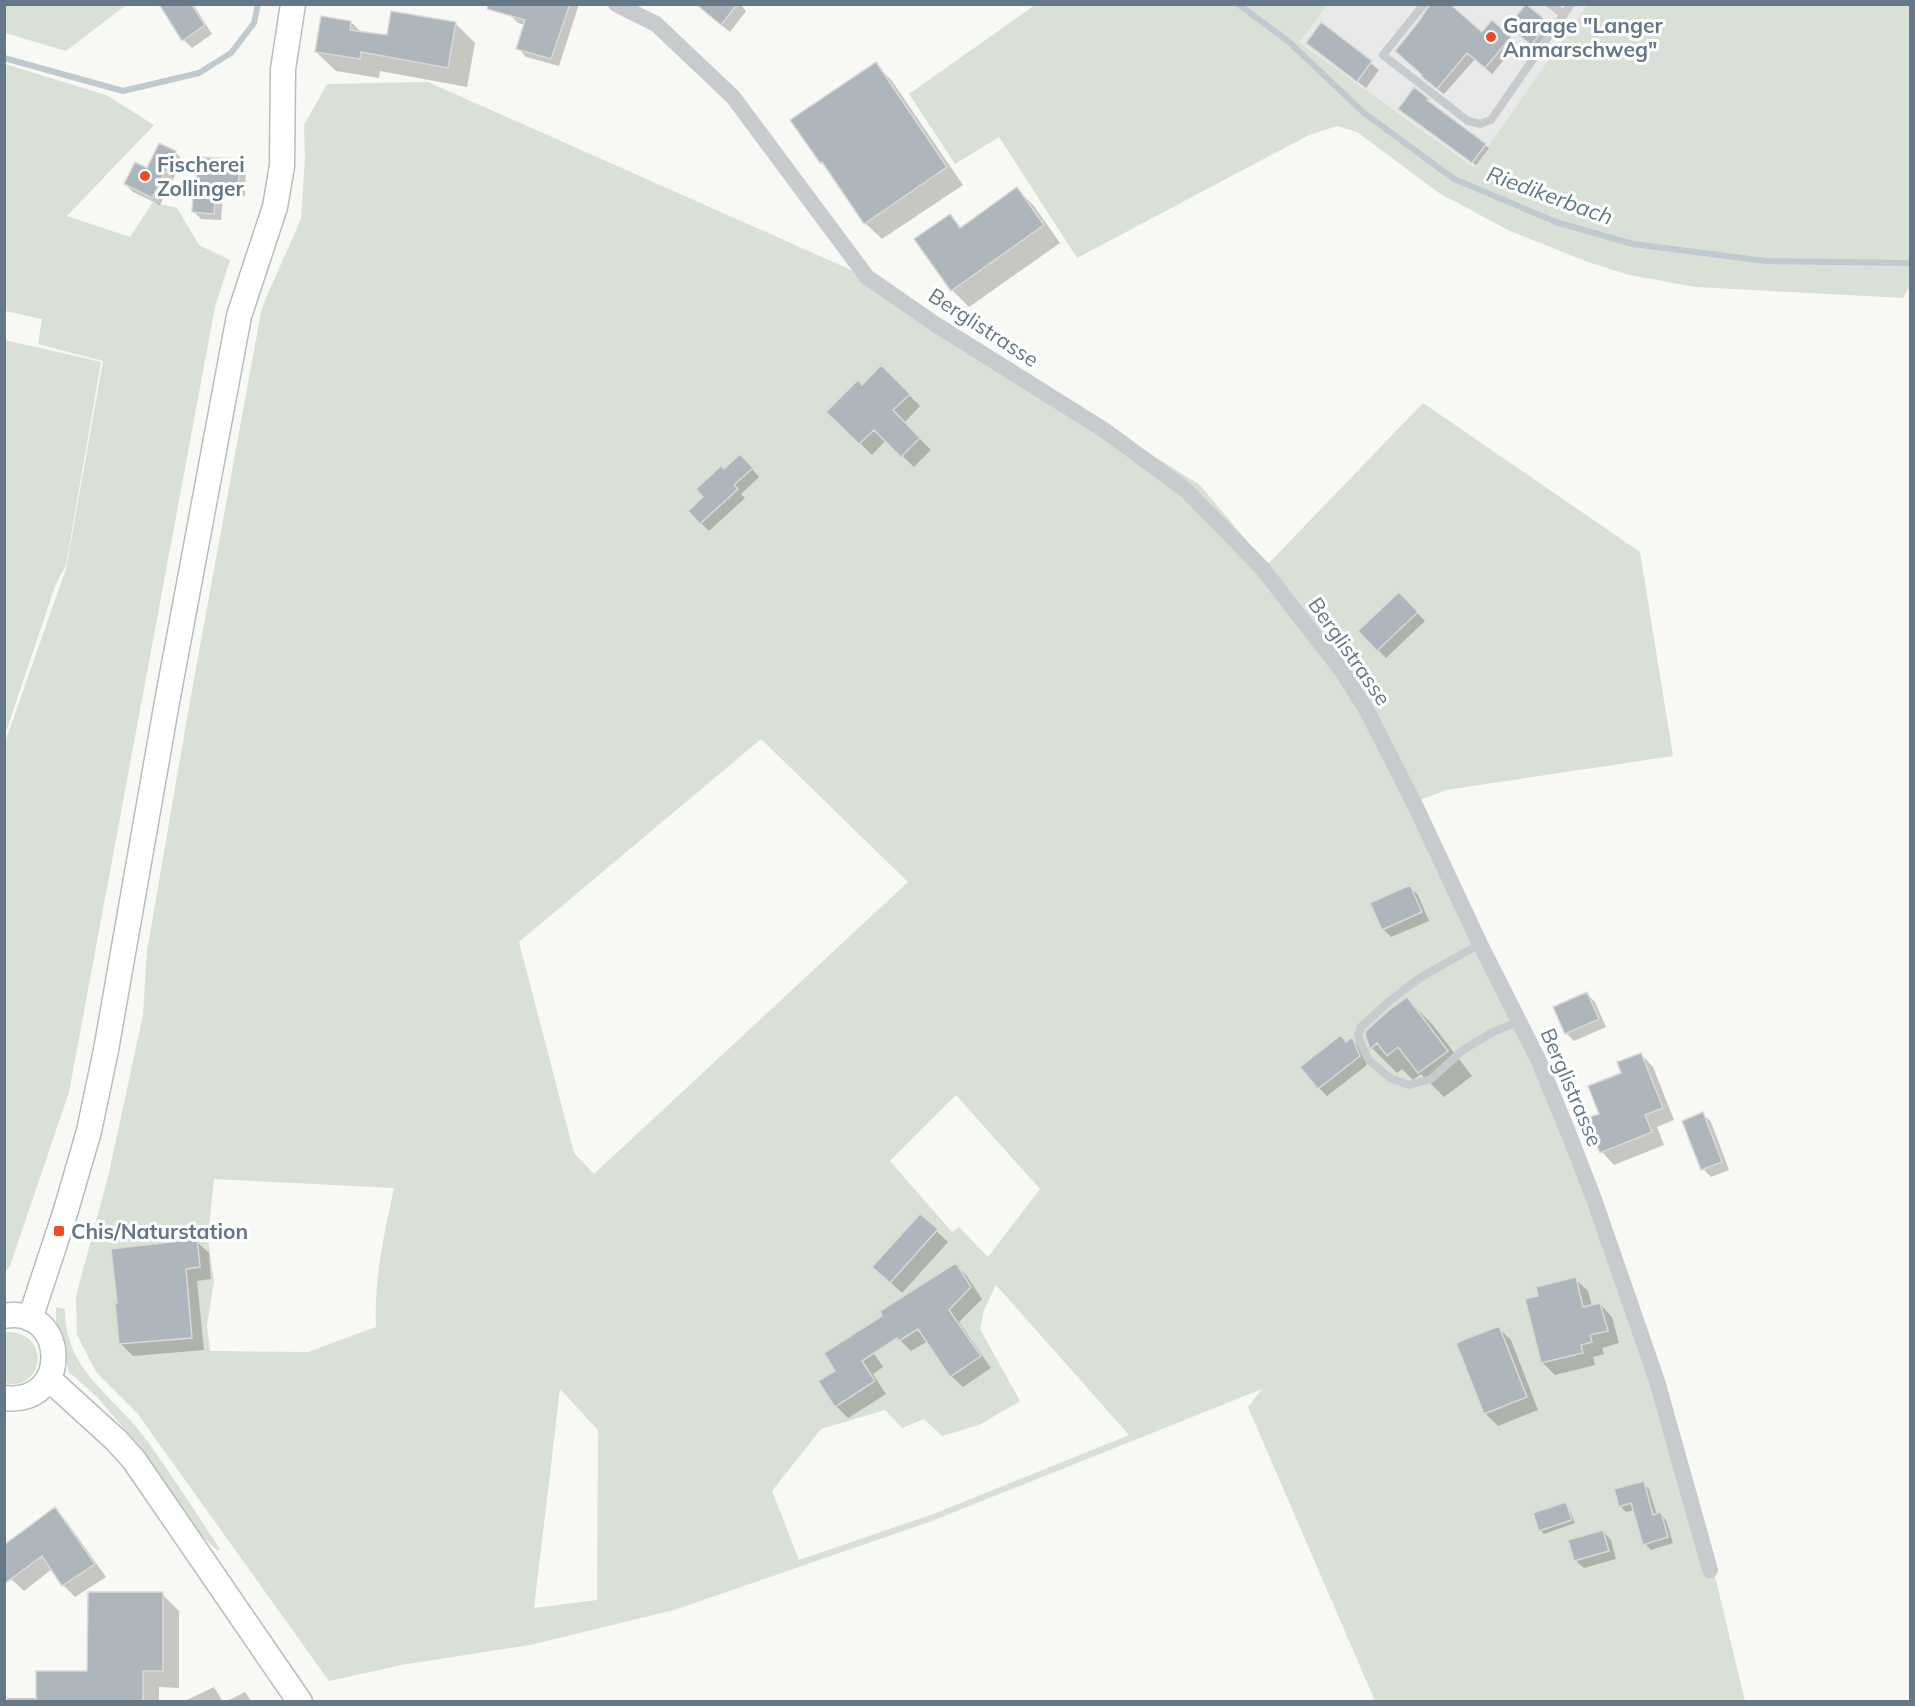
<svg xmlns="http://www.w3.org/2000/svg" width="1915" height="1706" viewBox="0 0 1915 1706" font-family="Mulish,sans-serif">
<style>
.built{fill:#e8e9e8}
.green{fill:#d9e0d5;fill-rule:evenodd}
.shadow{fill:#0003}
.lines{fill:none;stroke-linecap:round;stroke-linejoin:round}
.stream{stroke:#becacf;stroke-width:6}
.building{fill:#adb6bc;stroke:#d9d9d7;stroke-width:1.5}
.secondary-casing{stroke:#b7bdc1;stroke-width:27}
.lane{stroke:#c7cbce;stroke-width:8}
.street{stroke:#c7cbce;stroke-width:16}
.secondary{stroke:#fff;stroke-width:24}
.poi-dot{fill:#ef4b1d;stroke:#fff;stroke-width:2}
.labels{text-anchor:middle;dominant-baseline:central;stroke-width:6;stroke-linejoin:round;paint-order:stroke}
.poi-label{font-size:21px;font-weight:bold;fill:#647887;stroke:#fff;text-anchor:start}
.street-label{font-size:21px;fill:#647887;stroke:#fff}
.water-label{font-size:22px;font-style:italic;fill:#607b83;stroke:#fff}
</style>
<rect width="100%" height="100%" fill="#f8f8f4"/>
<path class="built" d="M1328 5H1587L1475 167 1299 42Z"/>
<path class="green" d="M4 5 5 4 126 5 66 51 5 33Z
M1035 5H1328L1299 42 1474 167 1587 5H1910V285L1903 298 1696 287 1629 275 1588 262 1510 231 1439 193 1357 132 1337 126 1309 135 1077 258 999 137 955 164 909 94Z
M5 64 106 95 154 125 67 216 130 237 153 202 177 208 199 245 230 260 215 307 69 1092 10 1266 5 1272V742L66 569 103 361 38 344 42 319 5 311Z
M428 82 867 277 1200 485 1267 565 1423 403 1640 552 1673 756 1446 790 1420 800 1598 1200 1712 1564 1745 1701H1375L1248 1407 1262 1389 932 1521 674 1610 530 1645 401 1665 329 1681 137 1413 96 1372 77 1335 76 1296 108 1177 143 1015 147 951 190 701 262 307 301 219 305 158 304 125 327 84ZM761 739 908 882 594 1174 574 1153 519 942ZM956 1095 1040 1189 988 1257 959 1227 952 1232 890 1161ZM214 1179 394 1188C384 1235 374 1278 376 1327L308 1352 210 1351 207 1325 214 1282 208 1238ZM197 1239 114 1276 111 1249ZM996 1285 1129 1435 936 1513 799 1560 772 1491 821 1429 885 1410 902 1428 924 1419 942 1436 979 1425 1020 1401 980 1329 984 1310ZM188 1296 192 1338 119 1344 115 1303ZM560 1389 598 1430 597 1600 534 1608Z
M5 340 101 362 66 565 55 586 5 735Z
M56 1307 65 1309C65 1373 115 1395 148 1442 173 1477 196 1513 220 1549L218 1551 200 1534 140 1447 97 1397 69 1372 56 1323Z
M7 1332C52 1332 44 1392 5 1383L4 1333Z"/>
<path class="shadow" d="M170 4H193L212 34 192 48 184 40Z
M513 4H579L559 66 526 57 518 48 525 25 518 23 510 15Z
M700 4H740L746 11 730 32 707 14Z
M351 22 362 33 388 37 455 23 475 43 467 87 380 71 379 78 336 71 316 52Z
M1492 22 1517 44 1492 74 1475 59 1444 94 1429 83 1482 34Z
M1321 24 1379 70 1366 88 1308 43Z
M1548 24 1556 32 1539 52 1518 34Z
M876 64 892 81 963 185 882 239 865 223 831 172 821 162Z
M1428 100 1431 103 1430 104 1489 148 1476 165 1403 112Z
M175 152 183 160 160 205 133 192 125 184Z
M239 160 246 167 245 196 223 195 221 220 201 219 194 212Z
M1017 189 1034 206 1060 243 969 307 952 290 949 216 962 228Z
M881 367 920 406 904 423 931 450 914 467 886 440 872 455 829 412 862 387Z
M748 464 759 477 741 494 745 498 709 531 701 523 705 497Z
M1399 594 1425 621 1386 658 1360 632Z
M1410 887 1418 895 1429 921 1391 937 1383 929Z
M1587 994 1595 1002 1606 1027 1574 1041 1566 1033Z
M1407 999 1432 1024 1472 1076 1444 1097 1421 1074 1413 1080 1402 1069 1397 1073 1372 1048 1366 1035Z
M1352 1039 1360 1047 1367 1065 1327 1096 1319 1088 1347 1043Z
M1641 1054 1653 1067 1674 1120 1657 1127 1664 1145 1614 1165 1602 1152 1601 1115 1623 1074Z
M1703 1114 1711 1122 1729 1170 1711 1177 1703 1169Z
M920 1216 948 1242 902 1293 874 1267Z
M196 1241 209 1253 211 1279 197 1281 204 1350 133 1356 121 1344Z
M956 1265 967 1276 982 1299 959 1322 991 1368 963 1387 951 1376 928 1341 911 1351 900 1340Z
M1575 1279 1588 1291 1592 1306 1600 1304 1612 1317 1619 1343 1602 1348 1604 1354 1593 1357 1595 1365 1555 1375 1543 1363 1540 1297Z
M1498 1328 1511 1340 1538 1410 1498 1426 1485 1413Z
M869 1346 883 1367 873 1374 886 1394 848 1418 836 1406 837 1371Z
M1643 1483 1649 1489 1657 1515 1660 1514 1666 1520 1673 1543 1651 1550 1645 1544 1635 1510 1626 1512 1620 1506Z
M1566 1504 1569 1508 1575 1523 1544 1534 1540 1530Z
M55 1509 67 1522 106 1577 75 1597 63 1585 52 1569 24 1591 11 1579Z
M1603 1531 1611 1540 1616 1559 1584 1568 1575 1560Z
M162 1594 179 1611V1688L159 1687V1702H7V1698H37L89 1672Z
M214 1687 223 1702H188L187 1700Z
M245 1692 252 1702H225Z"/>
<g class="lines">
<path class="stream" d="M1238 4 1288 41 1364 113 1454 179 1556 222 1633 244 1766 261 1910 263
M4 58 123 91 199 73 231 53 254 23 258 4"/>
</g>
<path class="building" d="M159 4H191L205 25 182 41Z
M488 4H570L551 59 516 49 525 20 487 9Z
M696 4H737L721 25Z
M1430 4H1450L1482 32 1492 20 1511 37 1485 68 1467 53 1437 89 1421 76 1422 75 1395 51 1419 21Z
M1526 4 1549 23 1531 45 1508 26Z
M391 11 456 22 448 68 361 52 360 59 315 52 321 16 351 21 350 30 387 35Z
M1321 22 1372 61 1357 82 1306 43Z
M876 62 947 167 864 224 822 162 820 163 790 120Z
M1414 87 1429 99 1427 100 1486 144 1472 163 1398 109Z
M159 143 176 151 152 198 124 184 135 162 147 168Z
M197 157 240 159 238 189H216L214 214 192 212 193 196H196Z
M1017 187 1044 225 951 291 914 239 950 214 960 228Z
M881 365 910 394 893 410 920 438 901 457 874 430 859 444 826 412 858 380 862 385Z
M740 454 753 468 734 485 738 489 700 524 688 511 703 497 696 489 721 466 724 469Z
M1399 592 1418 612 1377 651 1358 631Z
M1410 885 1422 912 1382 930 1370 903Z
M1587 992 1599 1019 1565 1034 1553 1007Z
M1407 997 1448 1051 1418 1073 1398 1047 1387 1056 1377 1043 1370 1049 1365 1035 1366 1031 1388 1011Z
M1341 1035 1346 1042 1352 1037 1360 1056 1318 1089 1300 1067Z
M1641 1053 1663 1108 1645 1115 1652 1132 1600 1153 1586 1118 1599 1114 1588 1086 1621 1073 1617 1062Z
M1703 1112 1722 1162 1701 1170 1682 1121Z
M920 1214 938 1229 890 1283 872 1267Z
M197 1239 200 1267 186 1269 192 1338 119 1344 115 1303H117L111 1249Z
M956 1263 971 1287 949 1310 981 1356 950 1377 918 1329 899 1341 897 1338 862 1361 875 1381 835 1407 818 1381 835 1371 824 1353 882 1316 880 1311Z
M1576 1277 1583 1307 1600 1303 1608 1331 1590 1335 1592 1342 1581 1345 1583 1353 1541 1363 1525 1299 1538 1296 1536 1287Z
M1499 1326 1527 1397 1484 1414 1456 1343Z
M1644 1481 1653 1515 1661 1512 1668 1537 1643 1545 1631 1503 1619 1507 1614 1489Z
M1566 1502 1572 1520 1539 1531 1533 1513Z
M55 1507 95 1564 62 1586 42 1556 4 1584V1545Z
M1603 1530 1609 1551 1574 1561 1568 1540Z
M88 1592H163V1671H143V1701H36V1671H87Z"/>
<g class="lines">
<g class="secondary-casing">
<path id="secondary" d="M4 1316C67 1304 73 1406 4 1398
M30 1319 66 1210 89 1131 106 1050 167 702 239 316 275 207 282 166 283 69 293 4
M49 1379 116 1440 134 1460 300 1702"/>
</g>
<path class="lane" d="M1424 4 1383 55 1468 121 1480 124 1491 120 1571 4
M1550 4 1564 15
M1480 944 1421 977 1387 1003 1361 1027 1358 1035 1361 1044 1369 1060 1390 1078 1409 1085 1431 1079 1463 1050 1491 1033 1519 1021"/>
<path class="street" d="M616 4 656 24 733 97 867 277 935 324 1104 430 1186 490 1262 568 1342 671 1366 709 1414 803 1480 944 1538 1059 1568 1132 1594 1199 1657 1381 1710 1570"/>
<use href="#secondary" class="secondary"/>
</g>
<g class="poi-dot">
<circle cx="1491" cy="37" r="6"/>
<circle cx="145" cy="176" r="6"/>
<rect x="53" y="1225" width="12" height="12" rx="3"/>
</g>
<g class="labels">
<g class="poi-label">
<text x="1503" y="25">Garage "Langer<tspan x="1503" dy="24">Anmarschweg"</tspan></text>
<text x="157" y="164">Fischerei<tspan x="157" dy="24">Zollinger</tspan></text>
<text x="71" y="1231">Chis/Naturstation</text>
</g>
<g class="street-label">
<text transform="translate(984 327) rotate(33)">Berglistrasse</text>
<text transform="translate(1350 651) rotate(55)">Berglistrasse</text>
<text transform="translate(1572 1087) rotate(67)">Berglistrasse</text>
</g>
<g class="water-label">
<text transform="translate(1550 195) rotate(20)">Riedikerbach</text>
</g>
</g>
<rect width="1915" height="1706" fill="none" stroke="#647887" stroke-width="12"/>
</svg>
